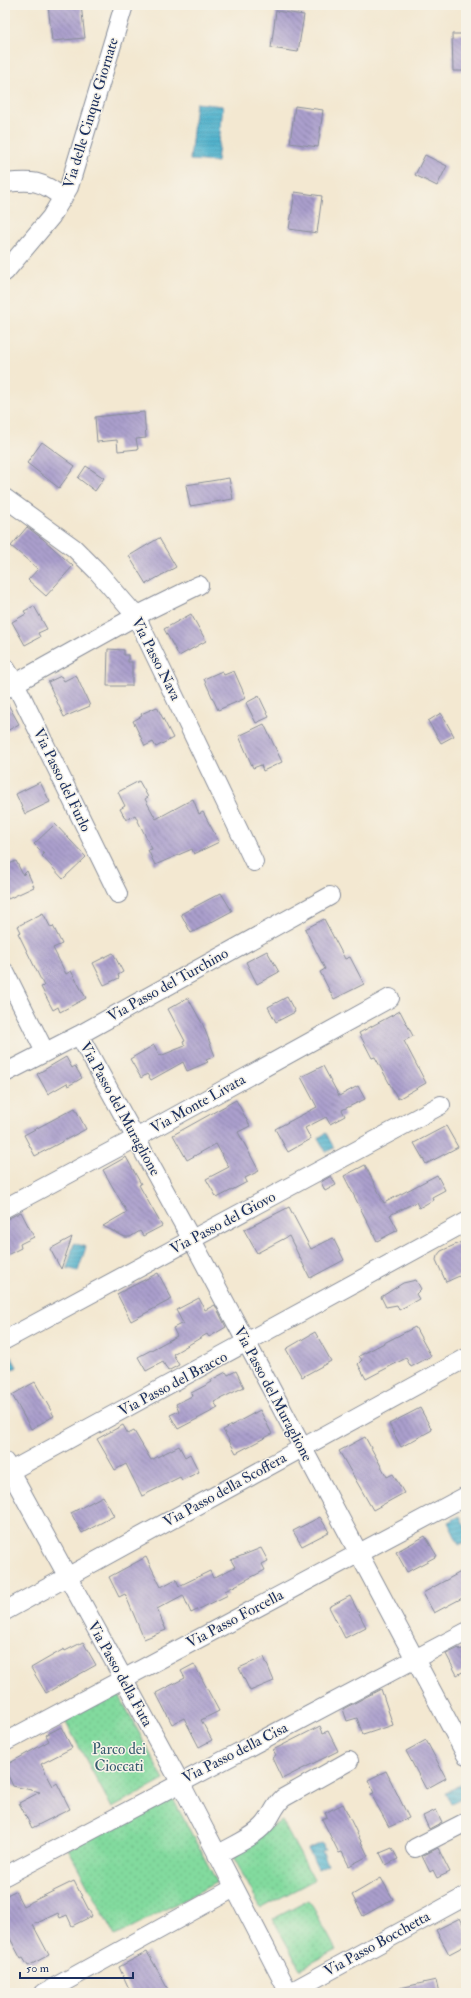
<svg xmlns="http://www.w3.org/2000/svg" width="471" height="1998" viewBox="0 0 471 1998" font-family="'IM FELL Double Pica',serif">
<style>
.green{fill:url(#green-dots);stroke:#4e847e}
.water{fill:url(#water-rules);stroke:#357196}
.building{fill:url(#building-back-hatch)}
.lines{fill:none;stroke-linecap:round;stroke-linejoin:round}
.street-casing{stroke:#878c98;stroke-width:20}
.street{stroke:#fff;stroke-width:18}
.labels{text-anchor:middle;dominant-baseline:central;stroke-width:3;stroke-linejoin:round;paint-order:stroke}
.street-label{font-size:15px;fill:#1b2f5e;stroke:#f7f3e8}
.park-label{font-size:15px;fill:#355a6e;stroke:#f7f3e8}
</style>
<defs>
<pattern id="green-dots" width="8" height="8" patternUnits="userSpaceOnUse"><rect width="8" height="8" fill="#82da9e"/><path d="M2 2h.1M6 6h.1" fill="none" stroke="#70bb8a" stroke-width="1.8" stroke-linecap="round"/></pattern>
<pattern id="water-rules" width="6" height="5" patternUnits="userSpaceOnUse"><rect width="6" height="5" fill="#4fb3ce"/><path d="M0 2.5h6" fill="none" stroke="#4192aa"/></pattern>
<pattern id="building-back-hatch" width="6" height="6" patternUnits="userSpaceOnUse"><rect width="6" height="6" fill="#aa9fcc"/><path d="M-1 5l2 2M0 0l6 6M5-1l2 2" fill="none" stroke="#8a82a9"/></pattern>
</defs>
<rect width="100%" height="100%" fill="#f7f3e8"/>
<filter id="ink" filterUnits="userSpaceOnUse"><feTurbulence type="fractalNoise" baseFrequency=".025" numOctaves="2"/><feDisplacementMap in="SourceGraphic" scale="8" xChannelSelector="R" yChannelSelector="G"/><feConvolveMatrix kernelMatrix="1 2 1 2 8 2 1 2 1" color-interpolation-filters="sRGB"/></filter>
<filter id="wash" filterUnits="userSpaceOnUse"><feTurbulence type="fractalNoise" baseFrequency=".012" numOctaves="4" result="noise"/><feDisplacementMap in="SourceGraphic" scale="16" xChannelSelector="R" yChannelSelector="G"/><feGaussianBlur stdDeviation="0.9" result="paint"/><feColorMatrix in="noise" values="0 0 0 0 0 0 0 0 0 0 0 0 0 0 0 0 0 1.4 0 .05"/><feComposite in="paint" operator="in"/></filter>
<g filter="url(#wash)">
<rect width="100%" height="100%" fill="#f3e8d1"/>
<path class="green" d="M117 1691 164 1780 112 1808 64 1719Z
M171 1795 217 1882 115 1936 68 1849Z
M282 1821 314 1880 261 1908 229 1849Z
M309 1900 336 1950 300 1969 273 1919Z"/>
<path class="water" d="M196 103 223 106 217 162 190 160Z
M326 1133 334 1148 326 1152 318 1138Z
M74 1243 86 1247 78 1271 67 1268Z
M10 1354 17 1367 5 1374V1356Z
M460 1516 466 1529V1541L459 1545 448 1522Z
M466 1782V1796L451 1803 446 1793Z
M322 1843 325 1850 322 1851 328 1864 318 1869 308 1849Z"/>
<g id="blocks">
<path class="building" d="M48 5H81L85 38 52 41Z
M276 11 304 15 298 52 271 48Z
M452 34H466V71H453Z
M295 106 323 110 318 147 290 143Z
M425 155 447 166 437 186 415 175Z
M295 192 322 196 317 233 289 229Z
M144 412 146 438 136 439 138 449 118 451 117 440 97 442 95 417Z
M42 442 75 466 59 488 27 463Z
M86 466 104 478 95 491 78 478Z
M229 478 233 499 190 506 186 485Z
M27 527 43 539 73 566 46 596 28 580 38 569 11 546Z
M159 538 176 567 146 584 129 556Z
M34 606 47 629 38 633 40 637 25 645 12 622 26 614 24 611Z
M191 614 206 641 179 656 164 629Z
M108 649 124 650V655H128V662H132V686H107Z
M222 671 224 675 234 671 246 698 218 710 204 679Z
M76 675 90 706 64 717 48 682 61 676 64 681Z
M259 696 269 717 256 723 246 703Z
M5 699 19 724 5 732Z
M157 707 173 738 156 747 153 742 145 746 133 721 142 716 141 714Z
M441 713 454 736 441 743 428 721Z
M264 724 282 762 263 771 261 765 253 768 239 736Z
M139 781 148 797 145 799 156 819 193 799 199 814 203 812 219 842 194 854 192 849 155 865 148 850 152 849 135 815 126 820 120 809 125 806 118 792Z
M40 782 50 802 25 814 16 794Z
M55 824 86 857 63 879 42 856 44 854 34 844Z
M16 861 23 875 27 871 34 887 8 899 5 892V866Z
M221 893 232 911 191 933 181 914Z
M43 913 51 928 53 926 62 944 53 948 66 974 71 971 86 998 60 1012 58 1007 53 1010 41 987 44 986 18 933 21 932 18 926Z
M324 919 345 959 350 957 364 984 334 999 320 972 325 969 305 929Z
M267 951 279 972 257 984 246 962Z
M113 953 123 972 118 975 119 978 104 985 93 963Z
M287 997 295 1012 276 1022 268 1007Z
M188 998 203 1025 215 1056 206 1060 208 1062 187 1071 183 1062 151 1080 147 1074 141 1078 130 1059 154 1045 160 1056 185 1046 183 1042 185 1041 168 1009Z
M400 1011 413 1036 404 1041 426 1083 398 1099 375 1057 372 1058 359 1033Z
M66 1057 72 1068 75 1066 82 1078 68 1086 67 1083 48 1094 37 1074Z
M323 1066 339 1096 358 1086 365 1099 342 1110 345 1116 330 1124 326 1117 305 1128 311 1139 288 1152 275 1129 317 1107 301 1077Z
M236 1100 250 1126 238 1132 259 1171 245 1178 247 1182 217 1198 206 1179 229 1167 216 1144 187 1160 173 1135Z
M75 1108 86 1129 35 1156 24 1135Z
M446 1126 458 1147 426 1164 414 1143Z
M126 1157 141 1184 139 1185 162 1226 143 1236 140 1231 130 1237H125L103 1226 127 1212 103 1170Z
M365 1165 384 1203 437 1175 445 1190 432 1197 433 1200 419 1208 416 1202 390 1215 398 1230 377 1241 344 1176Z
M331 1176 336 1185 325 1191 321 1182Z
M289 1207 311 1249 333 1238 344 1260 310 1278 289 1236 257 1253 244 1230Z
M21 1212 34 1237 20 1244 21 1248 5 1256V1220Z
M72 1237 61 1269 50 1249Z
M466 1240V1273L446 1282 436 1260 437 1256 441 1251Z
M158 1273 172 1299 131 1321 117 1294Z
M416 1280 421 1289 416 1294 419 1299 399 1310 397 1305 386 1307 381 1297 403 1283Z
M199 1298 205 1310 215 1305 226 1327 209 1337 207 1334 173 1354 179 1365 168 1371 163 1362 146 1371 138 1357 177 1336 173 1328 183 1323 176 1310Z
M415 1327 431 1356 411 1367 406 1358 366 1379 358 1364 362 1360 359 1356Z
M315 1332 331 1361 302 1377 286 1349Z
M236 1371 244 1387 214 1402 218 1408 178 1429 170 1415 179 1411 176 1404 192 1396 191 1393 212 1382 211 1380 226 1372 228 1375Z
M35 1382 54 1416 31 1429 12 1395Z
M420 1408 432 1430 401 1447 389 1424Z
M260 1410 272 1434 236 1453 223 1430Z
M123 1425 128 1434 134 1431 151 1460 179 1446 185 1457 190 1454 199 1472 182 1480 180 1477 142 1496 126 1464 115 1470 97 1439Z
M365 1437 387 1477 393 1474 404 1493 373 1510 339 1451Z
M103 1496 114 1516 82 1533 71 1513Z
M320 1517 329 1532 302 1546 293 1531Z
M425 1536 437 1556 407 1572 396 1552Z
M261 1548 268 1561 262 1564 265 1570 225 1591 228 1595 191 1613 183 1595 157 1609 166 1630 144 1639 125 1594 119 1597 109 1577 146 1557 161 1587 176 1579 179 1586 210 1571 213 1578 235 1567 231 1560Z
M466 1569V1596L434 1613 423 1593Z
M350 1596 366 1627 345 1638 329 1607Z
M83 1642 96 1665 46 1693 31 1668 64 1649 65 1651Z
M466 1647V1670L457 1675 446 1654 459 1648 460 1650Z
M264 1657 274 1681 250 1691 239 1668Z
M194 1664 219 1711 201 1720 212 1740 199 1747 184 1718 172 1724 156 1693 185 1678 181 1671Z
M381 1689 393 1725 363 1735 357 1718 347 1721 343 1709Z
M320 1726 323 1733 328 1731 338 1751 282 1779 272 1758 276 1755 273 1750Z
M61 1727 72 1748 41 1764 53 1786 57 1783 70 1809 32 1828 19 1803 40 1792 13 1786 5 1769 8 1764 49 1741 46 1735Z
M426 1740 446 1778 426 1789 406 1751Z
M386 1771 409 1818 389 1827 371 1794 374 1793 368 1780Z
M343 1804 368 1856 349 1866 342 1852 339 1853 322 1819 327 1817 325 1813Z
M436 1810 442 1822 429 1829 423 1816Z
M392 1848 398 1859 386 1865 380 1853Z
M438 1848 450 1872 437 1878 433 1870 430 1872 422 1856Z
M381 1878 393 1899 363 1916 352 1895Z
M74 1881 92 1916 72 1926 67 1915 60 1918 58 1913 33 1925 49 1955 28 1966 23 1958 21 1959 5 1929V1896L15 1891 23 1906Z
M460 1918 466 1930V1945L449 1954 436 1930Z
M147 1952 153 1962 170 1993H131L119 1967Z
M436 1980 439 1993H400V1988Z"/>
</g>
</g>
<g filter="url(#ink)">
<use href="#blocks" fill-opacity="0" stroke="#878c98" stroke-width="1"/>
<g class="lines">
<g class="street-casing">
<path id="street" d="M5 183C32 180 41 180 63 198
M5 272 51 217 69 187 124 5
M5 498 74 548 97 571 136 616 254 862
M5 667 15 683 118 894
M5 689 136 616 199 585
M5 972 45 1052
M79 1035 192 1240 466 1755
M5 1073 79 1035 330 896
M5 1208 136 1138 390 998
M5 1340 441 1105
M5 1462 180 1782 289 1993 466 1896
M5 1474 466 1222
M5 1611 466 1358
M5 1742 466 1496
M415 1848 466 1822
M217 1855C232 1846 253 1838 265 1824 272 1816 274 1806 283 1798L349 1761
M5 1876 466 1632
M44 1993 234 1888"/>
</g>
<use href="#street" class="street"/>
</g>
</g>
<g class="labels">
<g class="street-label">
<text transform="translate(91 113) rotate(-73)">Via delle Cinque Giornate</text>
<text transform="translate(156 659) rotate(63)">Via Passo Nava</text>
<text transform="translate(62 780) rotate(64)">Via Passo del Furlo</text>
<text transform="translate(168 985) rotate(-29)">Via Passo del Turchino</text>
<text transform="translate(198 1104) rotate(-29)">Via Monte Livata</text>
<text transform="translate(120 1109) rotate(61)">Via Passo del Muraglione</text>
<text transform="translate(223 1223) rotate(-28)">Via Passo del Giovo</text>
<text transform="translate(173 1384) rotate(-28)">Via Passo del Bracco</text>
<text transform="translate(273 1394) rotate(62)">Via Passo del Muraglione</text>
<text transform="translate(225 1490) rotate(-29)">Via Passo della Scoffera</text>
<text transform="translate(235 1619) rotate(-28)">Via Passo Forcella</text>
<text transform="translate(120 1674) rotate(61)">Via Passo della Futa</text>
<text transform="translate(235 1753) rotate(-27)">Via Passo della Cisa</text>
<text transform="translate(377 1944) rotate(-29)">Via Passo Bocchetta</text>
</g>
<g class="park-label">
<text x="119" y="1749">Parco dei<tspan x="119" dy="17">Cioccati</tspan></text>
</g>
</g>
<rect width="471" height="1998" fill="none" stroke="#f7f3e8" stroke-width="20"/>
<path d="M20 1972v6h113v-6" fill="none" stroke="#1b2f5e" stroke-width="2"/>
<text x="26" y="1972" font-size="12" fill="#1b2f5e" stroke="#f7f3e8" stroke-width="3" paint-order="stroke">50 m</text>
</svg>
